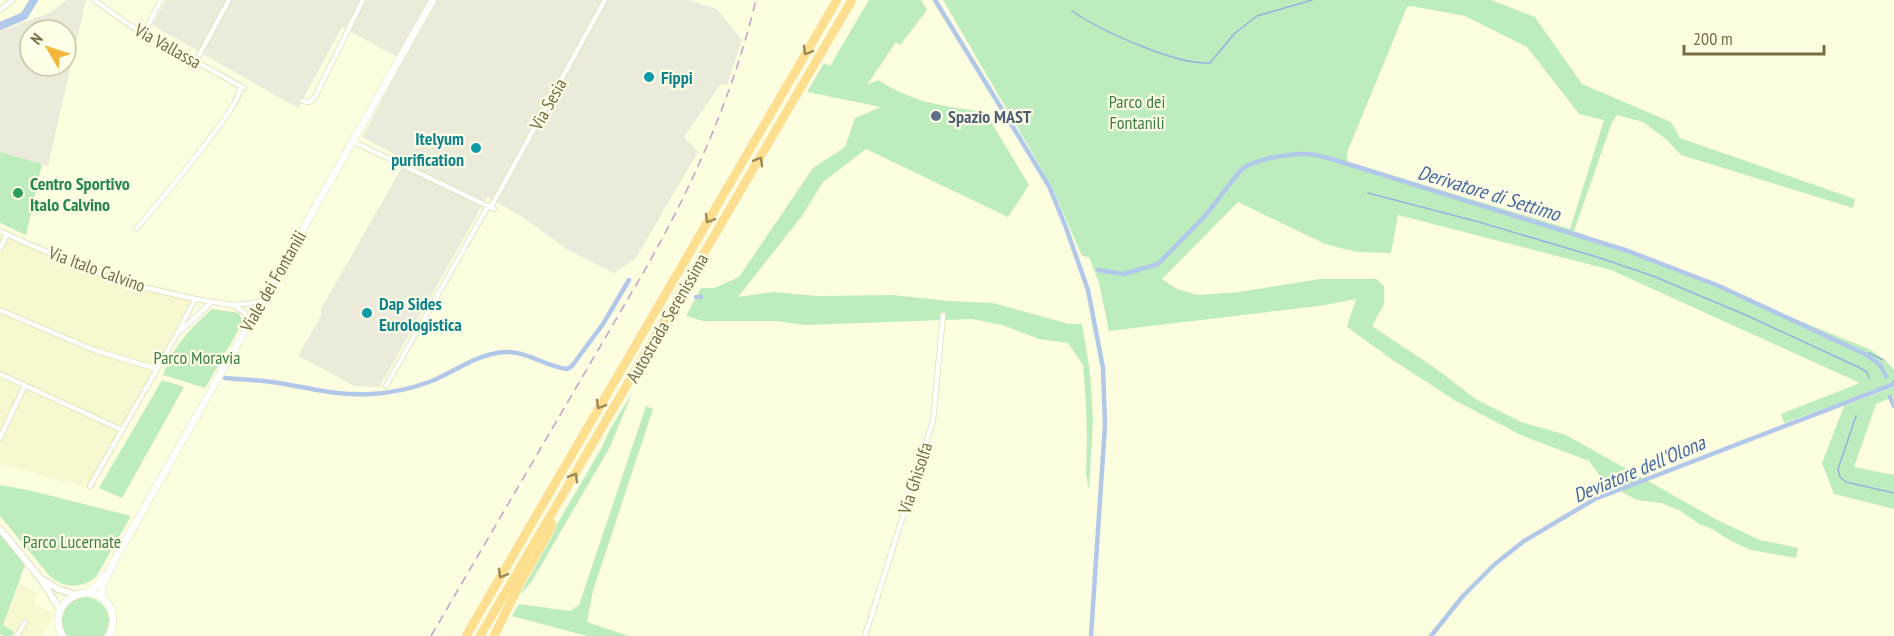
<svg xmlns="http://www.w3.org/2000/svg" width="1894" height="636" viewBox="0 0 1894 636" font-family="'PT Sans Narrow',sans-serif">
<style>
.residential{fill:#f8f8d0}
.industrial{fill:#ecebdb;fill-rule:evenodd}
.green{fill:#bdedbf;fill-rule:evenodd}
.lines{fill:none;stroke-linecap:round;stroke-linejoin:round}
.stream{stroke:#98b2dc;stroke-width:1.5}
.canal{stroke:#b2c8e9;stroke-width:4.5}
.river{stroke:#b2c8e9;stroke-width:8}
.minor-casing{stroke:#e1ddb7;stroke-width:6}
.tertiary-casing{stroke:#e1ddb7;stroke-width:8}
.secondary-casing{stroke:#e6e2b5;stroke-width:8}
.motorway-casing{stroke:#fff;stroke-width:10}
.minor{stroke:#fff;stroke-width:4.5}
.tertiary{stroke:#fff;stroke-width:6}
.secondary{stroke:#fff;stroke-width:7}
.motorway{stroke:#fedf90;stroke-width:9}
.rail{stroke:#c79ec8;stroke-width:1.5;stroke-dasharray:9 6;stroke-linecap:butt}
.oneway{stroke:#998a58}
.culture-dot{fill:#0f9aa8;stroke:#feffe7;stroke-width:2}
.service-dot{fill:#5c6f8a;stroke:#feffe7;stroke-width:2}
.leisure-dot{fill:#2e9e5b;stroke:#feffe7;stroke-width:2}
.labels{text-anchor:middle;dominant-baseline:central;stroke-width:4.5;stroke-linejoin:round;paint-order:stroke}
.street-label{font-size:18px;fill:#776d45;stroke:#feffe7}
.culture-label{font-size:18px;font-weight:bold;fill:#0d838f;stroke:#feffe7;text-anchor:start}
.park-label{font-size:18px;fill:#3b7e46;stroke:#feffe7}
.service-label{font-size:18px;font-weight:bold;fill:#4e5e75;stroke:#feffe7;text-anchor:start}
.leisure-label{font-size:18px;font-weight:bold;fill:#27864d;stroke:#feffe7;text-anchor:start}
.water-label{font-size:20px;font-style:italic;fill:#4468a2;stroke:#feffe7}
</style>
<rect width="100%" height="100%" fill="#fcfedf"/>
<path class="residential" d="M0 227 38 245 123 278 199 296 92 489 0 464Z
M19 583 38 593 33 603 54 614 42 636H12L14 632 3 625Z"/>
<path class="industrial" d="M67 0H86L48 166 0 152V31L49 13ZM30 30H66V66H30Z
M166 0H688L717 9 742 40 727 85 721 84 684 137 698 152 636 258 614 273 565 248 524 218 487 197 380 386 377 387 355 386 298 356 321 316V309L406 160 362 137 403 60 342 27 298 108 152 25Z"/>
<path class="green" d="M869 0H921L927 10 900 45 896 42 867 85 878 80C914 103 943 106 985 112L1029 185 1008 217 866 149 823 182 802 216 738 297 773 292 817 296 893 295 949 301 993 303 1069 324H1082L1090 372 1093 420 1089 490 1086 474 1087 443 1086 401 1083 365 1068 343 1039 339 1002 325 972 319 805 325 777 321H703L686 316 701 288H714L739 277 813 168 845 147 855 118 881 107 807 92 824 63 830 66Z
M943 0H1491L1535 17 1582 84 1671 122 1680 138 1855 199 1853 208 1681 155 1667 140 1643 122 1617 115 1612 122 1574 231 1720 285 1783 314 1869 349 1884 359 1894 370V383L1784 423 1781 414 1860 383 1611 270 1398 215 1391 253 1357 252 1325 244 1238 202 1162 279 1177 289 1198 295 1239 292 1320 279H1376L1384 286V304L1372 326 1435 368 1477 400 1521 422 1566 435 1719 521 1760 540 1798 548 1796 558 1751 550 1733 542 1712 529 1699 524 1679 510 1661 503 1637 500 1605 483 1589 461 1521 435 1456 401 1394 361 1347 327 1356 299 1319 306 1109 331 1099 283 1089 257 1082 256 1051 185ZM1411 6 1465 16 1527 47 1579 114 1604 120 1570 229 1348 162 1347 156 1348 150 1407 7Z
M0 152 42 164 26 235 0 223Z
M212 309 239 313 243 322 205 388 163 375C174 345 189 330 212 309Z
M162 380 184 387 122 498 99 488Z
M1894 387V396L1876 404 1854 467 1894 475V509L1834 494 1822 463 1844 406Z
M632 393 610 447 532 581 516 600 524 581 602 447 609 431Z
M646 406 653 409 593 591 587 622 629 636H587L512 616 519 604 570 611 579 605Z
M0 485 32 491 131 516 96 577C81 589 63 589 49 575L0 516Z
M0 534 25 565 3 625 14 632 12 636H4L0 634Z
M87 597C107 601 115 619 104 636H67C55 618 66 598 87 597Z"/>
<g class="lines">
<path class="stream" d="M1072 11C1101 31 1176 65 1210 63L1235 33 1257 16 1312 0
M1368 193 1479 222 1597 257 1653 276 1748 316 1858 367 1867 372 1869 378
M1867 355 1869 353 1883 360
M1893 381 1894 387
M1856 416 1838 469 1840 477 1846 482 1894 493"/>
<path class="canal" d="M935 0 1049 186 1065 225 1088 290 1103 368 1105 425 1091 636
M1098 270 1124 274 1158 264 1205 216 1240 171C1253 158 1297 152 1315 155 1326 157 1337 161 1348 164L1628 251 1719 286 1867 355 1880 365 1886 376
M696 297H701
M225 378C245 380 265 380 285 384 313 389 341 396 371 394 390 393 410 389 429 382 455 372 480 351 510 352 530 353 547 367 567 369L572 366 603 324 629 280
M1890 397 1894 406
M1431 636 1463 596 1495 564 1524 541 1595 499 1894 384"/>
<path class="river" d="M0 26 24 16 34 0"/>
<g class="minor-casing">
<path id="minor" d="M94 0 128 24 244 88
M0 10 13 0
M144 33 161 0
M196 61 229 0
M302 101 309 102 315 97 363 0
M352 141 494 209
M491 207 605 0
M136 229C160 202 182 174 204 146 217 128 235 109 241 87
M0 231 33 246 121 282 195 299 233 305
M0 249 7 234
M0 310 94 350 157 369
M248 324 245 313 233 305 247 304 262 301
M177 334 212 302
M0 374 122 430
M386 386 488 206
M0 438 25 385
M90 486 177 334 195 299
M17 636 25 622
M865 636 933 421 943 315"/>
</g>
<g class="tertiary-casing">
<path id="tertiary" d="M0 529 40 578 60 609
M43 580 58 589 76 595"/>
</g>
<g class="secondary-casing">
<path id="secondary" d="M88 593 96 586 104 575
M102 598V587L113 563 433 0
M62 636C44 600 95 575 111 609 115 618 113 627 109 636"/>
</g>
<g class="motorway-casing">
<path id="motorway" d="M466 636 837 0
M480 636 852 0
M494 636 520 583 546 537 552 524"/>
</g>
<use href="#minor" class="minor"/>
<use href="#tertiary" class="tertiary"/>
<use href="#secondary" class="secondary"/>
<use href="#motorway" class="motorway"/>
<path class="rail" d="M431 636 646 268C694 183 733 95 756 0"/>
</g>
<defs><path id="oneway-chevron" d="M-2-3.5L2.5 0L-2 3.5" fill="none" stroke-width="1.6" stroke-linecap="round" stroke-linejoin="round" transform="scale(1.5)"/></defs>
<g class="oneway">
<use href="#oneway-chevron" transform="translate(807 51) rotate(120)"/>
<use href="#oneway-chevron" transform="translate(759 161) rotate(-60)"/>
<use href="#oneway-chevron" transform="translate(709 219) rotate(120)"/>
<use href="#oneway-chevron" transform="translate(600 405) rotate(120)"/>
<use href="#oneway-chevron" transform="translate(574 477) rotate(-60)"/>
<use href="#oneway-chevron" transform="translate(502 574) rotate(120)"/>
</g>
<g class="culture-dot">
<circle cx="649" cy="77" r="6"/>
<circle cx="476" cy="148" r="6"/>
<circle cx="367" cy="313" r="6"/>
</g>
<circle class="service-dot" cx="936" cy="116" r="6"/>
<circle class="leisure-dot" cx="18" cy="193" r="6"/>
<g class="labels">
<g class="street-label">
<text transform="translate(168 46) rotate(29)">Via Vallassa</text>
<text transform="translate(548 104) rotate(-61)">Via Sesia</text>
<text transform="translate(97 269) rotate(20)">Via Italo Calvino</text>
<text transform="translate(273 281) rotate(-60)">Viale dei Fontanili</text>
<text transform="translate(667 318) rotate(-60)">Autostrada Serenissima</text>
<text transform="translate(915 478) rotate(-72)">Via Ghisolfa</text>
</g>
<g class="culture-label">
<text x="661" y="77">Fippi</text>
<text x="464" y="138" text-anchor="end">Itelyum<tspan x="464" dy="21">purification</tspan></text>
<text x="379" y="303">Dap Sides<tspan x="379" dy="21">Eurologistica</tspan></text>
</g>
<g class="park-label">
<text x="1137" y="101">Parco dei<tspan x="1137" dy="21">Fontanili</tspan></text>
<text x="197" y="357">Parco Moravia</text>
<text x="72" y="541">Parco Lucernate</text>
</g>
<g class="service-label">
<text x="948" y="116">Spazio MAST</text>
</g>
<g class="leisure-label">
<text x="30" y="183">Centro Sportivo<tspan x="30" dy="21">Italo Calvino</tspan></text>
</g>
<g class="water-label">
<text transform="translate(1489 193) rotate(17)">Derivatore di Settimo</text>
<text transform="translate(1639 469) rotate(-23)">Deviatore dell'Olona</text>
</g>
</g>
<g transform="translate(48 48) rotate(309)"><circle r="28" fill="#feffe7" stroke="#c8c5a6" stroke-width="1.5"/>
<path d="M0-4.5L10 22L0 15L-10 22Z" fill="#f4b739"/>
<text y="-9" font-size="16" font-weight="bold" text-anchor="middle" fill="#776d45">N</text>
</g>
<path d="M1684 45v9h140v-9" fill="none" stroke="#776d45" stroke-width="3"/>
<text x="1693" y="45" font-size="18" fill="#776d45" stroke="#feffe7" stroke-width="4.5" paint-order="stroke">200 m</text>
</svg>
